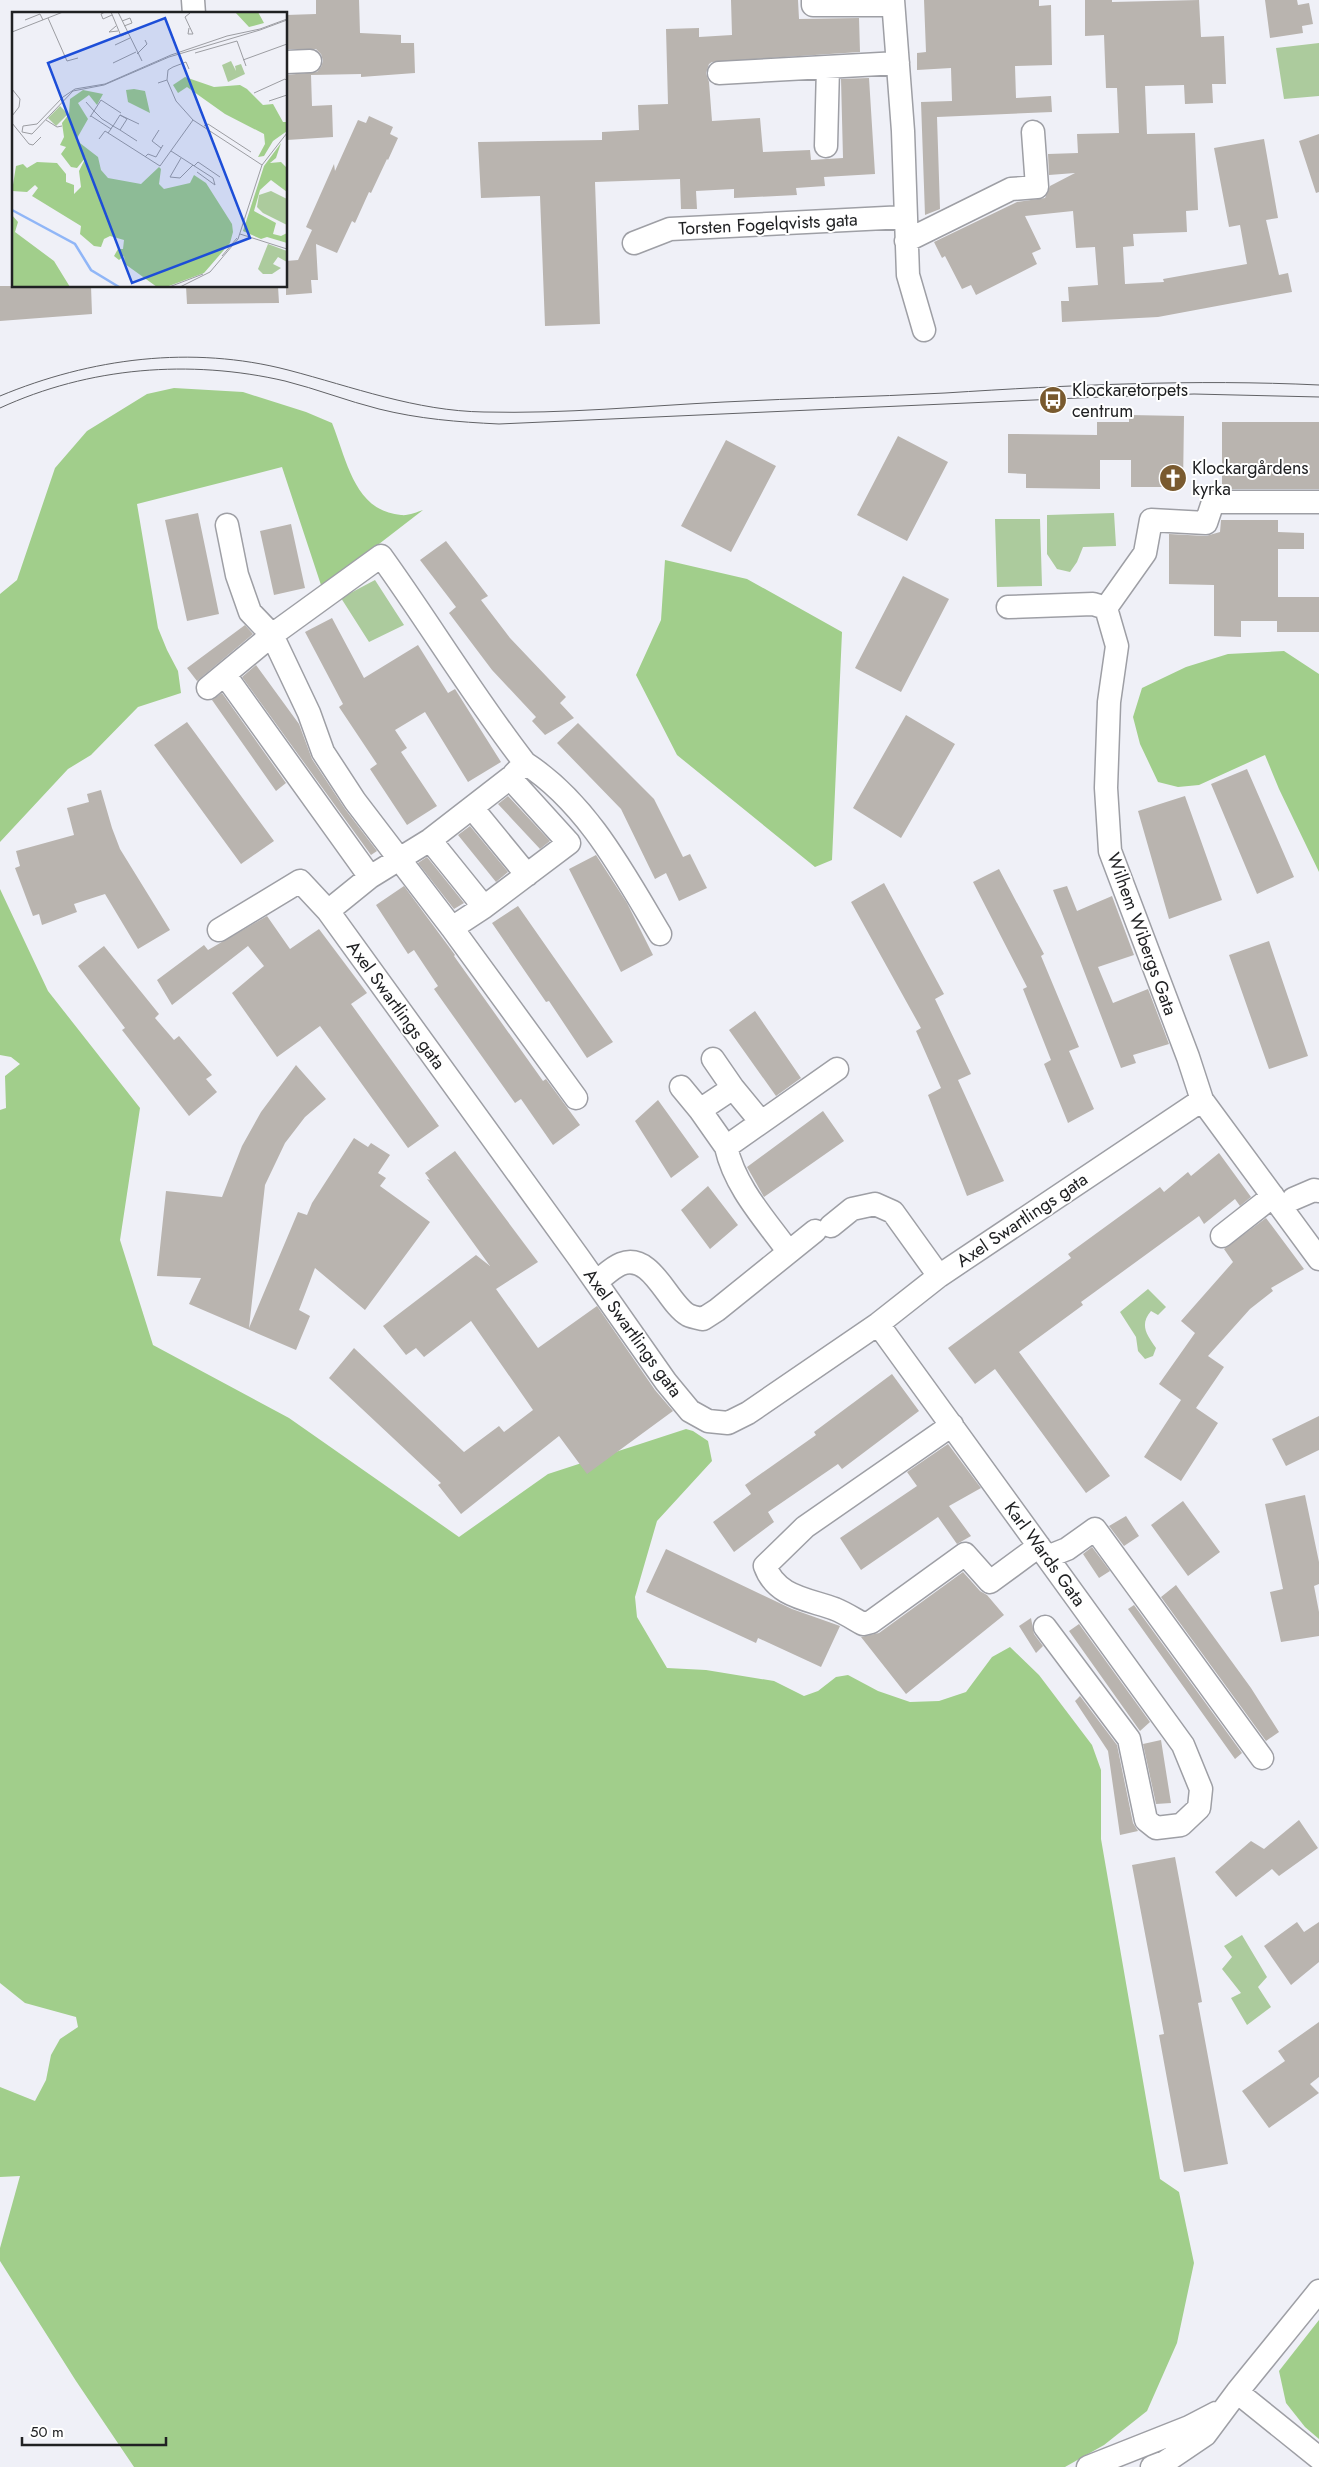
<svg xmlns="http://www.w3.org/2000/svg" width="1319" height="2467" viewBox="0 0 1319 2467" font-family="Jost,sans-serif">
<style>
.green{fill:#accb9d}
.forest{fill:#a1ce8b}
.building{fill:#b9b4af}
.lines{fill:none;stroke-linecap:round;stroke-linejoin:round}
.minor-casing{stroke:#9e9fa5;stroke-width:25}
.minor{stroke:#fff;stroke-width:22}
.tram{stroke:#616266;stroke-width:1}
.labels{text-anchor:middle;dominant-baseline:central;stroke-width:4;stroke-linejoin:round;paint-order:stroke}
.street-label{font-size:18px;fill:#202123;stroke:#fff}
.poi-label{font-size:18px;fill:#202123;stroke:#fff;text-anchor:start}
.inset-river{fill:none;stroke:#90b6f7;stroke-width:2.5}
.inset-road{fill:none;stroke:#9c9da2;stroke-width:1}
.view{fill:#1d4ed8;fill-opacity:0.15;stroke:#1d4ed8;stroke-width:2.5}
.inset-edge{fill:none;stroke:#202123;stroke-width:2.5}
</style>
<rect width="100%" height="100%" fill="#eff0f7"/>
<path class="green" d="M1319 43V96L1284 99 1276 48Z
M1114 513 1116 546 1083 547 1077 562 1070 572 1057 569 1047 554V515Z
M1040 519 1042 586 997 587 995 519Z
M375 580 404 625 369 642 341 598Z
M1148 1289 1166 1307 1158 1315 1151 1311C1139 1325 1147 1335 1156 1348L1153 1356 1145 1359 1138 1351 1136 1337 1120 1312Z
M1242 1935 1267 1977 1258 1987 1271 2007 1247 2025 1231 1998 1241 1993 1222 1969 1232 1957 1224 1946Z"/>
<path class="forest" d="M174 388 243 392 306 412 332 423C347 460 354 511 401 515 408 516 417 512 423 510L322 588 282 467 137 504 158 628 167 650 178 671 181 693 138 707 91 755 68 769 0 842V594L17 580 55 468 87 431 147 394Z
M665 560 747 579 842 632 832 860 815 867 677 755 636 675 661 620Z
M1284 651 1319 674V872L1279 789 1265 755 1199 785 1178 787 1158 782 1140 744 1133 717 1142 688 1186 667 1228 654Z
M0 889 48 991 140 1108 120 1240 153 1345 289 1418 459 1537 548 1474 686 1429 693 1431 708 1441 712 1461 657 1521 635 1597 637 1617 667 1668 706 1670 774 1681 804 1696 818 1691 836 1677 848 1675 878 1691 910 1702 939 1701 966 1692 992 1657 1010 1647 1039 1675 1092 1745 1101 1770V1839L1160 2179 1179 2192 1194 2263 1177 2343 1147 2411 1104 2445 1065 2467H134L76 2381 0 2261V2248L20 2176 0 2177V2087L35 2101 46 2080 51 2055 60 2039 78 2027 76 2017 25 2003 0 1983V1110L6 1108 5 1076 20 1064 11 1057 0 1055Z
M1319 2320V2439L1305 2427 1286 2403 1279 2371Z"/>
<path class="building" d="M316 0H359L360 33 401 35V43H414L415 73 361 77V74L311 75 312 106 332 105 333 137 287 140 286 75 317 72 321 67 323 61 321 54 316 49H286V15L316 14Z
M731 0H798L799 19 859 18 860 52 712 62 709 64 706 73 709 82 712 121 760 118 763 152 810 150 811 160 843 158 841 79 869 78 875 174 824 177 825 186 796 188 797 195 734 198V189L696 191 697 209H681L680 179 595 182 600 324 545 326 540 196 481 198 478 142 602 140V132L639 130 638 105 668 104 666 29 699 28V37L732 35Z
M924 0H1039V6L1051 5 1052 65 1015 66 1016 98 1051 96 1052 112 937 117 940 209 925 215 921 102 952 101 951 68 917 70V53L926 52Z
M1085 0H1112V2L1199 0 1201 37 1224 36 1226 84H1212L1213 103 1185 104 1184 85 1145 86 1147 134 1195 133 1198 210 1186 211 1187 232 1133 234 1134 246 1123 247 1125 284 1164 282 1163 279 1247 264 1240 225 1229 227 1214 148 1264 139 1278 218 1266 220 1279 275 1288 273 1292 292 1158 317 1062 322 1061 301H1069L1068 287 1098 285 1095 247 1076 248 1073 211 1025 216 1041 249 1032 253 1037 264 976 295 971 285 962 289 945 256 942 258 934 242 1017 202 1045 198 1050 186 1075 173 1049 175 1048 154 1078 153 1077 134 1119 133 1117 88H1106L1104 35 1085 36Z
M1265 0H1297L1298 5 1309 3 1313 24 1302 26 1303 33 1270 38Z
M369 116 393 127 390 134 398 138 388 160 387 159 371 193 369 192 355 223 352 221 337 253 316 244 318 280H311L312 293 286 295V261L298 260 312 230 306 227 334 164 335 171 358 120 366 123Z
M1319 134V192L1316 193 1299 141Z
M0 286H91L92 314 0 321Z
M186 286H278L279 303 187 304Z
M1129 415 1184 416 1183 487H1131V460H1100V489L1026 488V474L1008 473V434L1097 435V422H1129Z
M1222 422H1319V489H1222Z
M898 436 948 462 907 541 857 515Z
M726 440 776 466 731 552 681 526Z
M198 513 219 614 187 621 165 520Z
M1221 520H1278V532L1304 533V549H1278V597H1319V632H1277V621H1241V637L1214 636V585L1169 584V534L1206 536 1220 532Z
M291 524 305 588 274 595 260 531Z
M446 541 488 596 481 600 510 638 566 697 560 703 574 718 545 735 532 721 536 717 492 670 449 613 456 607 420 560Z
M903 576 949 599 901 692 855 668Z
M332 618 364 678 418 645 448 693 455 689 501 762 468 782 425 712 395 730 407 748 401 752 437 806 407 825 370 769 377 764 339 707 343 704 305 632Z
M245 625 253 634 197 681 187 668Z
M256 665 299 724 312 759 345 809 377 851 371 855 242 677Z
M222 693 286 783 276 791 212 700Z
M906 715 955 744 901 838 853 808Z
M187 722 274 841 241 864 154 745Z
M578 723 654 799 683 857 690 854 707 888 679 901 666 873 655 879 621 809 557 743Z
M1247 769 1294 877 1257 894 1211 784Z
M101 790 112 828 120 849 170 930 138 949 105 894 74 904 77 912 42 925 39 914 33 916 15 868 20 866 16 851 74 835 67 808 89 802 87 794Z
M508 796 550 841 540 849 498 804Z
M1185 796 1222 900 1169 919 1138 811Z
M470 826 508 872 496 882 458 835Z
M596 855 627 903 653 955 621 972 569 869Z
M427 857 464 903 454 909 418 863Z
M999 869 1044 954 1041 956 1079 1047 1069 1051 1094 1109 1068 1123 1044 1064 1051 1060 1023 989 1027 987 973 882Z
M884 883 944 994 935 999 971 1074 958 1080 1004 1181 967 1196 928 1095 941 1088 916 1031 921 1028 851 902Z
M404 886 455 955 454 956 543 1081 546 1079 580 1125 553 1145 521 1099 515 1103 434 989 438 986 414 950 408 954 376 905Z
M1067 886 1077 911 1112 896 1134 955 1098 967 1113 1003 1148 989 1169 1044 1133 1055 1136 1063 1121 1068 1053 890Z
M518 906 613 1042 587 1058 549 1001 546 1002 492 923Z
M267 916 290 949 319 929 367 993 351 1004 439 1126 408 1148 320 1026 277 1057 232 993 264 966 248 946 172 1005 157 980 204 945 208 950Z
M1269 941 1308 1056 1269 1069 1229 955Z
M104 946 159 1014 155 1018 174 1040 179 1036 212 1075 206 1079 217 1092 189 1116 122 1030 125 1028 78 966Z
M755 1011 801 1078 776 1096 729 1030Z
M296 1065 326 1099 305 1117 285 1143 265 1185 249 1328 298 1212 307 1215 312 1203 354 1138 368 1147 371 1143 390 1155 378 1173 386 1178 380 1186 430 1222 365 1310 315 1268 299 1310 310 1316 296 1350 189 1304 201 1278 157 1276 166 1191 222 1197 242 1146 261 1112Z
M658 1100 699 1157 671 1178 635 1121Z
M823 1111 844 1141 764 1197 747 1167Z
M455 1151 538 1262 496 1289 538 1348 597 1306 655 1390 673 1411 587 1474 559 1436 461 1514 438 1485 441 1483 329 1378 354 1348 464 1452 499 1426 504 1432 533 1410 471 1321 424 1357 416 1348 406 1355 383 1326 476 1255 490 1266 427 1179 430 1180 425 1173Z
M1219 1153 1251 1197 1240 1206 1235 1199 1204 1224 1199 1216 1081 1302 1083 1305 1019 1352 1110 1476 1086 1493 995 1369 975 1384 948 1348 1071 1258 1068 1254 1160 1187 1164 1192 1188 1172 1191 1176Z
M708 1186 738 1225 710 1249 681 1210Z
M1266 1218 1304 1269 1271 1288 1273 1291 1250 1309 1208 1356 1224 1367 1196 1408 1218 1423 1181 1481 1144 1457 1181 1400 1159 1384 1195 1333 1181 1321 1233 1262 1224 1249Z
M892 1374 919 1411 842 1469 838 1464 768 1512 774 1522 734 1552 713 1522 751 1494 745 1485 816 1435 814 1432Z
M1319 1416V1450L1286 1466 1272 1439Z
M948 1444 981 1488 949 1506 971 1536 957 1544 938 1517 861 1570 840 1538 917 1486 907 1472Z
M1305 1495 1319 1562V1584L1314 1586 1319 1612V1636L1281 1642 1270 1592 1283 1589 1265 1504Z
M1183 1501 1220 1552 1188 1576 1151 1525Z
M1126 1516 1139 1536 1124 1546 1109 1526Z
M1092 1547 1110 1571 1099 1578 1083 1554Z
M666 1549 792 1609 840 1626 821 1667 758 1638 756 1643 646 1592Z
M963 1572 980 1591 987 1595 1004 1615 906 1694 861 1637 879 1633Z
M1176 1585 1251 1688 1279 1732 1266 1741 1161 1597Z
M1134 1605 1242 1753 1235 1759 1128 1609Z
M1031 1618 1034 1634 1043 1646 1036 1653 1019 1626Z
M1079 1624 1150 1722 1140 1731 1069 1631Z
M1080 1696 1117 1745 1133 1823 1138 1831 1120 1835 1108 1751 1075 1701Z
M1161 1740 1171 1803 1156 1804 1143 1744Z
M1299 1820 1318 1848 1279 1876 1272 1869 1236 1897 1215 1872 1251 1841 1264 1849Z
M1175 1857 1202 2002 1198 2003 1228 2164 1184 2172 1159 2035 1164 2034 1132 1865Z
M1297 1922 1304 1932 1319 1922V1962L1291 1985 1264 1946Z
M1319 2022V2077L1310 2084 1319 2093 1269 2128 1242 2091 1285 2061 1278 2051Z"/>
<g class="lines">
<g class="minor-casing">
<path id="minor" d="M193 0 194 14
M813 0V5H893
M893 0 903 131 908 275 924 330
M286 62 310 61
M719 73 898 63
M826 146 828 67
M906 241 1011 189 1037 187 1033 132
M634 243 670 229 905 217
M227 525 237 575 250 612 272 635 381 556C430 624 473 696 525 763
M1008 607 1093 604 1106 608 1117 646 1109 702 1106 788 1110 851 1188 1057 1202 1100 1319 1259
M1106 608 1145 553 1151 520 1206 523 1213 502H1319
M225 675 370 877
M208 688 272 635 309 713 323 752 355 801 452 928 484 907 569 843 510 778 430 840 370 877 328 911
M514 774 525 763C587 803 623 872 660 934
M473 809 527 875
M430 840 484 907
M452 928 576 1098
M219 930 300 881 328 911 579 1258 666 1382 690 1411 708 1421 728 1423 748 1413 878 1324 939 1276 1202 1100
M713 1059 733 1088 700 1110 726 1147
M681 1087 700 1110
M733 1088 761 1122
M1293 1199 1314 1190 1319 1191
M831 1226 852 1209 875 1204 893 1212 939 1276
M1222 1236 1273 1196
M788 1251C764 1218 735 1187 726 1147L837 1069
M596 1282C604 1276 613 1267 621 1264 652 1252 667 1303 688 1315 692 1317 698 1318 703 1319L717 1310 815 1231
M878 1324 1183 1745 1201 1789 1199 1808 1181 1825 1156 1828 1146 1820 1129 1739 1045 1627
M952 1425 805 1527 765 1566C776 1597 808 1599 835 1609 845 1613 854 1619 863 1624L871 1622 965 1554 990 1582 1039 1546
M1047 1557 1067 1549 1095 1529 1262 1758
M1237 2392 1319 2458
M1088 2467 1189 2427 1216 2413
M1152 2467 1165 2462 1205 2435 1237 2392 1319 2291"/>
</g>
<use href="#minor" class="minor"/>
<path class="tram" d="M0 396C91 358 192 345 288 370 353 387 416 411 484 412 564 414 644 406 724 402 798 398 871 397 945 393 1070 385 1194 379 1319 385
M0 408C89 367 190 359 285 381 317 389 347 401 379 409 419 419 458 422 499 424L1101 397 1194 394 1319 397"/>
</g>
<defs>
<g id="bus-disc" transform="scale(1.4375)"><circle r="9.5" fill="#795a2f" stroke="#fff"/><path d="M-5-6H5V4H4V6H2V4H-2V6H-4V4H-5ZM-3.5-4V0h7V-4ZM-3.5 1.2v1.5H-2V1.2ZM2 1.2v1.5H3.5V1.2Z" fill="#fff"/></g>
<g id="church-disc" transform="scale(1.4375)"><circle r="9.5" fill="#795a2f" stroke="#fff"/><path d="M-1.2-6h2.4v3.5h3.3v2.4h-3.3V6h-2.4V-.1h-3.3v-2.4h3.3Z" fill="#fff"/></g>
</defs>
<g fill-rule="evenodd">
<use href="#bus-disc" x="1053" y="400"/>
<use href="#church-disc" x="1173" y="478"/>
</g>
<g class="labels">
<g class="street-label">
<text transform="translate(768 224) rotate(-3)">Torsten Fogelqvists gata</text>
<text transform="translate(1142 934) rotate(70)">Wilhem Wibergs Gata</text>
<text transform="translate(396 1005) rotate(54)">Axel Swartlings gata</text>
<text transform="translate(1022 1220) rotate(-34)">Axel Swartlings gata</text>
<text transform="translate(633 1333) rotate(54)">Axel Swartlings gata</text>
<text transform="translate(1045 1554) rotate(54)">Karl Wards Gata</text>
</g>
<g class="poi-label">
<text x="1072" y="390">Klockaretorpets<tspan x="1072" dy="21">centrum</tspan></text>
<text x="1192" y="468">Klockargårdens<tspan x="1192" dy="21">kyrka</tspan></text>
</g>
</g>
<g transform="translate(12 12)">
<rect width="275" height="275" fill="#eff0f7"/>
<path d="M219 49 224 59 223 54 229 52 233 62 216 70 210 53ZM48 94 56 102 44 114 36 106ZM259 179 275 187V213L251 201 245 195 247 183ZM256 232 275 239V250L266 245 261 252 269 256 260 262H251L246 257Z" fill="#accb9d"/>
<path d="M223 0H246L252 11 237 15ZM173 65 202 75 228 73 235 77 251 93 261 92 271 110H275V119L261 129 252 144 246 145 253 132 252 122 213 102 175 75 166 81 161 73ZM122 77 133 79 138 101 116 90 114 78ZM71 78 91 82 85 93 77 83 66 91 76 107 64 128 86 145 89 158 96 166 129 172 147 155 149 157 147 172 152 177 178 171 182 163 194 171 220 212 221 220 218 231 192 261 157 274 145 275 113 252 112 244 107 248 102 244 106 237H111L112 228 98 224 92 227 89 235 82 234 68 222 69 214 20 184 26 176 23 173 15 180 0 179 4 154 11 152 15 156 25 150 45 151 54 162V170L62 173V182L69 175 67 159 74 145 65 156 59 155 49 142 54 135 48 133 52 125 50 111 57 102 58 87ZM269 131 264 146 258 151 269 150 275 156V180L259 168 248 178 242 199 264 211 261 222 269 224 275 221V231L255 225 249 227 231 219 252 154ZM0 203 6 210 3 220 42 249 58 275H0Z" fill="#a1ce8b"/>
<path class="inset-river" d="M0 198 63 232 79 258 107 275"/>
<path class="inset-road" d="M93 0 89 2 91 7 100 3M99 0 109 24 116 21M106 0 130 49M36 6 55 49 66 46M275 7 248 17 215 24 159 43 93 72 63 77 51 85 25 112 11 114 10 120 20 122 61 79 92 73 157 45 248 18 275 8M13 8 28 2 31 8M110 9 118 6 120 11 112 14M104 14 97 20 106 19M177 16 176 22H181L173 5 178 1M0 20 51 0M103 33 118 26M183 41 225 29 234 54M125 42 135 32 133 28M231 48 275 32M101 51 124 40M155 68 156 58 161 55 174 50 177 57M146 71 155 68 164 89 181 108 250 153M0 77 8 87 7 95 0 104M242 81 273 67 275 69M257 89 275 83M74 90 82 99 89 88 109 101M108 103 127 112M79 104 99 117M78 105 82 99 90 107 95 110 101 114 108 118 115 107 108 103 103 111 101 114 100 115 99 117 96 121M34 108 45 115 50 114M0 111 17 132 21 133 29 125M192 114 196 112 239 140M108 118 125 129M147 118 140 129 149 136M87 127 93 119 148 154 181 108M159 139 201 166 203 173 185 160M133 145 136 142 144 145 151 133M169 146 158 165 168 166 181 153M182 154 186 150 208 165M228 222 275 237M210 244 225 226M157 275 191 262M168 275 198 260 226 227 250 153 275 121"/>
<path class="view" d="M153 6 238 226 120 271 36 51Z"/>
<rect width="275" height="275" class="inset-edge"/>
</g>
<path d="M22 2437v8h144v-8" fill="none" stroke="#202123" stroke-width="2.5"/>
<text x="30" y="2437" font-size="15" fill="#202123" stroke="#ffffff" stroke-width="4" paint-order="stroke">50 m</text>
</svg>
